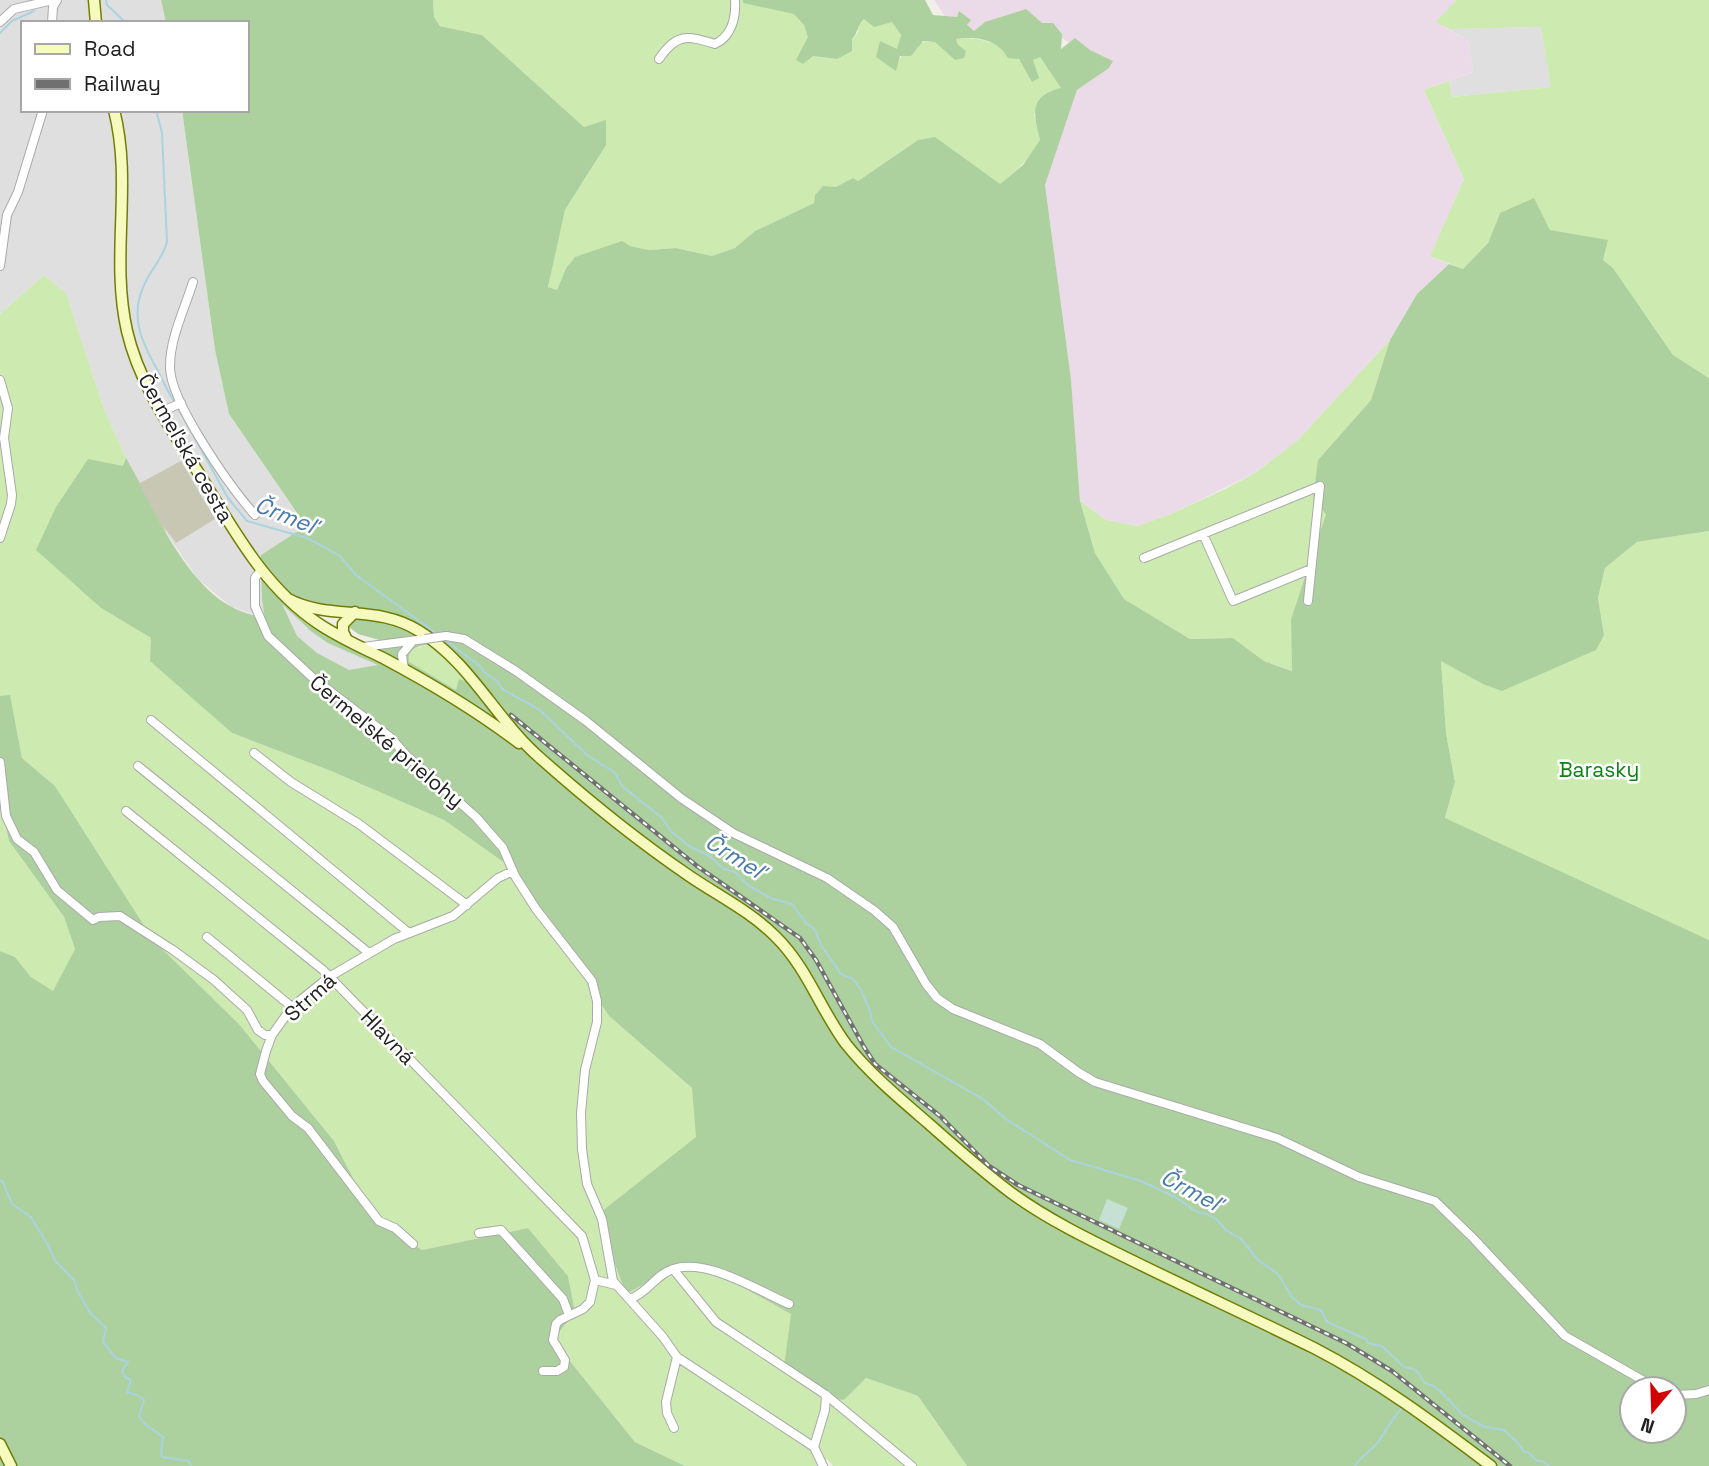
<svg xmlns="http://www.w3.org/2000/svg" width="1709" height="1466" viewBox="0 0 1709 1466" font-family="'Space Grotesk',sans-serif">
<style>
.residential{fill:#e0dfdf}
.industrial{fill:#ebdbe8}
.construction{fill:#c7c7b4}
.grass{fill:#cdebb0}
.forest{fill:#add19e;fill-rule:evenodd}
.wetland{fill:#c6e0d4}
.parking{fill:#e2e2e2}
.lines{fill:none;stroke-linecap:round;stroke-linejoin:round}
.stream{stroke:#aad3df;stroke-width:2}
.street-casing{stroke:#a9a9a9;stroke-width:10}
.secondary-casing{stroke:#707d05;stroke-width:13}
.street{stroke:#fff;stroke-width:8}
.secondary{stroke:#f7fabf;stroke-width:10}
.rail-casing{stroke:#707070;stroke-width:4.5}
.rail{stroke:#fff;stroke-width:2;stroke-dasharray:5;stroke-linecap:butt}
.street-bridge-casing{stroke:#a9a9a9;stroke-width:10;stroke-linecap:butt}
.street-bridge{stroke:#fff;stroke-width:8}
.labels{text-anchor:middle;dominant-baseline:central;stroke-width:5;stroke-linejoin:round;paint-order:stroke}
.street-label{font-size:21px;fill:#222;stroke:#fff}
.park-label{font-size:21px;fill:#0c8416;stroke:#fff}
.water-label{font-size:23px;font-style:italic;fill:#4a7aab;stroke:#fff}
</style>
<rect width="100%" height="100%" fill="#f2efe9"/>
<path class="residential" d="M0 0H161L166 23H23V110H182L215 350 229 414 306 526 266 619 230 606 198 579 166 533 126 458 104 409 66 293 44 275 0 314Z
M1541 27 1551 87 1452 97 1449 81 1473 72 1469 42 1449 29Z"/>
<path class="industrial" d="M934 0H1456L1437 22 1469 42 1473 72 1424 90 1464 179 1430 256 1449 264 1417 294 1390 340 1298 440 1255 473 1171 514 1138 526 1106 520 1080 501 1071 379 1045 185 1077 90 1108 68 1048 29 960 38Z"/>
<path class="construction" d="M126 458 140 483 181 461 215 519 176 543 164 527 166 533 123 466Z"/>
<path class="grass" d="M433 0H814L813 56 837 59 858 32 860 22 864 19 892 21 901 35 897 50 895 70C908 36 926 41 958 44L956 39C991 34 1014 54 1038 77L1033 60 1039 56 1062 88 1034 114 1040 140C1030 159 1016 171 999 185L935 138 918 140 858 181 853 178 814 203 755 231 736 248 712 256 676 248 649 250 630 246 575 257 566 268 557 290 548 288 557 240 565 210 593 166 606 121 584 127 482 35 440 26 434 17Z
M1456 0H1709V378L1673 355 1613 268 1602 260 1608 241 1549 230 1500 213 1488 243 1463 269 1430 256 1464 179 1424 90 1449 81 1452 97 1551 87 1541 27 1449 29 1436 22Z
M44 275 66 293 104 409 126 458 101 608 151 638 232 733 331 771 444 820 513 869 572 955 609 1016 692 1088 697 1137 597 1215 626 1294 677 1266 723 1276 792 1314 784 1367 844 1400 866 1378 918 1396 967 1466H833L827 1459 816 1466H685L635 1442 553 1340 575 1312 568 1276 528 1228 422 1250 373 1217 334 1141 239 1024 154 941 55 786 22 758 10 696H0V314Z
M1390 340 1371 400 1318 460 1326 514 1291 619 1293 671 1264 661 1233 638 1190 639 1124 599 1095 553 1080 501 1106 520 1138 526 1171 514 1225 489 1255 473 1298 440Z
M1709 531V940L1445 819 1455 782 1446 733 1441 661 1483 682 1604 635 1598 598 1605 568 1637 542Z
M431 644 466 675 465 682 457 690 409 663 408 656 412 649Z
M0 799 9 841 64 917 75 949 53 992 31 977 15 957 0 951Z"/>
<path class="forest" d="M161 0H433L434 17 440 26 482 35 584 127 606 120V145L565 210 548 287 557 290 566 268 575 257 622 241 630 246 649 250 676 248 712 256 735 248 755 231 814 203 815 195 823 186 836 187 853 178 858 181 918 140 935 137 1000 184 1023 165 1040 140C1033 113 1029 96 1061 88L1040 57 1033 60 1039 78 1032 82 1019 59 1008 58C997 39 977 36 956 39L958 45 966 51 964 58 955 60 935 42 923 41 911 56H900L896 71 876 57 880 41 897 49 901 35 892 22 874 27 864 19C858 24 858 33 852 39V51L837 59 813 56 803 64 796 60 808 37 804 25 794 14 743 3V0H925L933 15 957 17 959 11 971 20 967 25 974 31 985 22 1026 9 1042 23H1053L1062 34 1061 49 1075 38 1090 50 1113 61 1109 68 1077 90 1045 185 1071 379 1080 501 1095 553 1124 599 1190 639 1233 638 1264 661 1292 671 1291 619 1326 514 1313 500 1318 460 1371 400 1390 340 1417 294 1449 264 1463 269 1488 243 1500 213 1534 198 1550 230 1608 240 1603 260 1613 268 1673 355 1709 378V531L1637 542 1605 568 1598 598 1604 635 1596 650 1502 691 1483 684 1441 661 1446 733 1455 782 1445 818 1709 940V1466H967L918 1396 866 1378 844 1400 820 1396 784 1367 791 1314 723 1276 677 1266 626 1294 597 1215 696 1137 692 1088 609 1016 513 869 444 820 331 771 232 733 150 661 151 638 101 608 36 550 56 507 88 459 123 466 126 458C150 503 184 581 230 606 240 612 254 615 265 619L262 599 261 555 306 526 229 414 215 350 182 110H247V23H166ZM310 612 344 616 339 632ZM355 618 349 627 358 634 383 641 364 643 350 637 347 625ZM431 644 466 675 465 681 459 679 456 690 409 662C407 647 420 646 431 644ZM1632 1389H1674V1431H1632Z
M10 695 22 758 55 786 154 941 239 1024 334 1141 373 1217 422 1250 528 1228 568 1276 575 1312 553 1340 635 1442 685 1466H0V951L15 957 31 977 53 991 75 949 64 917 9 841 0 799V696Z"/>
<path class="wetland" d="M1107 1199 1128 1208 1119 1229 1099 1220Z"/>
<path class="parking" d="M282 604 312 632 328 643 378 665 349 670 317 653 297 636Z"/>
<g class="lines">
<path class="stream" d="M106 0 107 5 126 23
M0 33 12 21 34 11
M156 110 162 133 167 242C163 257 153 267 146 281 126 319 145 346 162 379 166 388 170 395 175 403
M178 408 228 498 247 521 307 538 326 548 340 556 356 575 437 634
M445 640 480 666 484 672 497 681 502 689 540 710 587 755 614 772 623 787 661 817 672 832 689 846 708 855 724 869 735 872 749 886 773 899 792 904 806 923 815 930 821 945 841 974 853 979 861 990 870 1011 872 1021 891 1047 983 1099 1006 1119 1070 1160 1141 1181 1175 1197 1197 1212 1207 1214 1216 1219 1226 1230 1241 1239 1258 1260 1278 1274 1292 1297 1301 1305 1321 1310 1327 1322 1366 1339 1368 1343 1382 1346 1404 1367 1416 1370 1425 1383 1434 1386 1442 1393 1463 1415 1485 1427 1504 1430 1518 1443 1524 1452H1528L1537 1461H1542L1549 1466
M0 1180 3 1182 12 1204 31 1217 48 1245 55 1261 74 1280 78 1292 90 1313 106 1328 103 1342 116 1358 128 1362 122 1371 125 1377 131 1380 127 1392 137 1395 144 1400 139 1416 145 1424 163 1437 161 1453 162 1457 189 1461 191 1466
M1355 1466C1361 1455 1372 1451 1379 1441 1386 1430 1392 1419 1402 1408"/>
<g class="street-casing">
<path id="street" d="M0 22 14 9 53 0
M52 23 53 7 57 0
M659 59C677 32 688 36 715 44 732 36 736 17 735 0
M0 266 7 215 18 192 43 110
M193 282C185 308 170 338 170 366 169 401 231 488 255 515
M0 380 8 408 4 438 12 495 11 504 0 538
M161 412 181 403
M1203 534 1233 601 1311 569
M1144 558 1320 486 1308 601
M261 570 255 578V606L268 636 314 679 390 737 407 756 476 817 503 848 515 876 536 909 592 981 597 1001V1022L585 1070 581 1113 582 1149 587 1184 602 1219 613 1281 663 1337 677 1357 666 1402 667 1413 674 1428
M446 636 464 639 516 671 586 721 681 798 733 833 827 878 875 911 893 927 926 984 937 998 953 1009 1040 1044 1078 1072 1095 1082 1277 1138 1359 1177 1435 1201 1473 1238 1565 1336 1658 1389
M363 647 425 639
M406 671 403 664 402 654 413 641
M151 720 409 933
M254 753 291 782 359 824 467 905
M0 762 6 816 17 839 34 852 57 890 93 920 99 917 120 916 173 950 214 980 247 1010 258 1030 265 1035H272
M138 766 369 953
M126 811 323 970 582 1236 595 1280 616 1285
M207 937 292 1007
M479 1233 501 1230 563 1299 569 1315
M413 1244 395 1228 379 1221 308 1128 292 1116 263 1081 260 1074 266 1051 272 1035 292 1007 329 977 394 939 453 916 498 878 513 871
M673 1269C707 1258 757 1290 789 1304
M630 1299C649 1292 655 1275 673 1269L716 1322 826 1395 912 1466
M677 1357 814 1447 823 1466
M543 1371H557L564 1367 565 1360 553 1340 556 1324 560 1320 583 1309 590 1302 595 1280
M1674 1395 1696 1394 1709 1390
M814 1447 825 1410 826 1395"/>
</g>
<g class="secondary-casing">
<path id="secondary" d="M94 0 96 23
M114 110C133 184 110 256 127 331 139 383 170 427 198 472 233 528 263 587 319 624 340 638 363 648 385 659 432 684 477 711 519 743
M288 599C330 621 377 604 419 631 470 662 495 718 539 757 584 797 638 841 688 875 717 895 750 911 775 936 807 967 820 1009 846 1044 870 1074 899 1098 928 1123 955 1147 981 1170 1010 1192 1047 1219 1088 1239 1129 1259 1190 1289 1253 1318 1314 1348 1378 1381 1434 1423 1491 1466
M347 640 343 632V624L355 612
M0 1444 11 1466"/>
</g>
<use href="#street" class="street"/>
<use href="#secondary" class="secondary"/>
<g class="rail-casing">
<path id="rail" d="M511 715 697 866 800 938 816 960 864 1047 875 1064 940 1116 989 1166 1018 1185 1346 1343 1392 1371 1510 1466"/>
</g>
<use href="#rail" class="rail"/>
<g class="street-bridge-casing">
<path id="street-bridge" d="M425 639 446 636"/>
</g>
<use href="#street-bridge" class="street-bridge"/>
</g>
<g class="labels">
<g class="street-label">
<text transform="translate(186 448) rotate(60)">Čermeľská cesta</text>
<text transform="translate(387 741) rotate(40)">Čermeľské prielohy</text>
<text transform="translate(310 997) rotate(-42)">Strmá</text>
<text transform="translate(388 1037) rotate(46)">Hlavná</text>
</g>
<g class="park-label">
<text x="1599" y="769">Barasky</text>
</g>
<g class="water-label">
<text transform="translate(286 515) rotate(22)">Črmeľ</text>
<text transform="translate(735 856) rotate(32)">Črmeľ</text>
<text transform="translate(1191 1190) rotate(28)">Črmeľ</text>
</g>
</g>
<rect x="21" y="21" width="228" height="91" fill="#ffffff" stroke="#a7a7a7" stroke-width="2"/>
<rect x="35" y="44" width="35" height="10" fill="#f7fabf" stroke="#a7a7a7" stroke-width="2"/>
<text x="84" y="56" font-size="21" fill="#222222">Road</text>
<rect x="35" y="79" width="35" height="10" fill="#707070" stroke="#a7a7a7" stroke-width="2"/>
<text x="84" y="91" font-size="21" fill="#222222">Railway</text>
<g transform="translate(1653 1410) rotate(199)"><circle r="33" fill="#ffffff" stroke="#a7a7a7" stroke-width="2"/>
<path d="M0-5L12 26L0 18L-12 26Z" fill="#d40000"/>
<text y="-10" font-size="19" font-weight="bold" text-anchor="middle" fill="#222222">N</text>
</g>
</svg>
